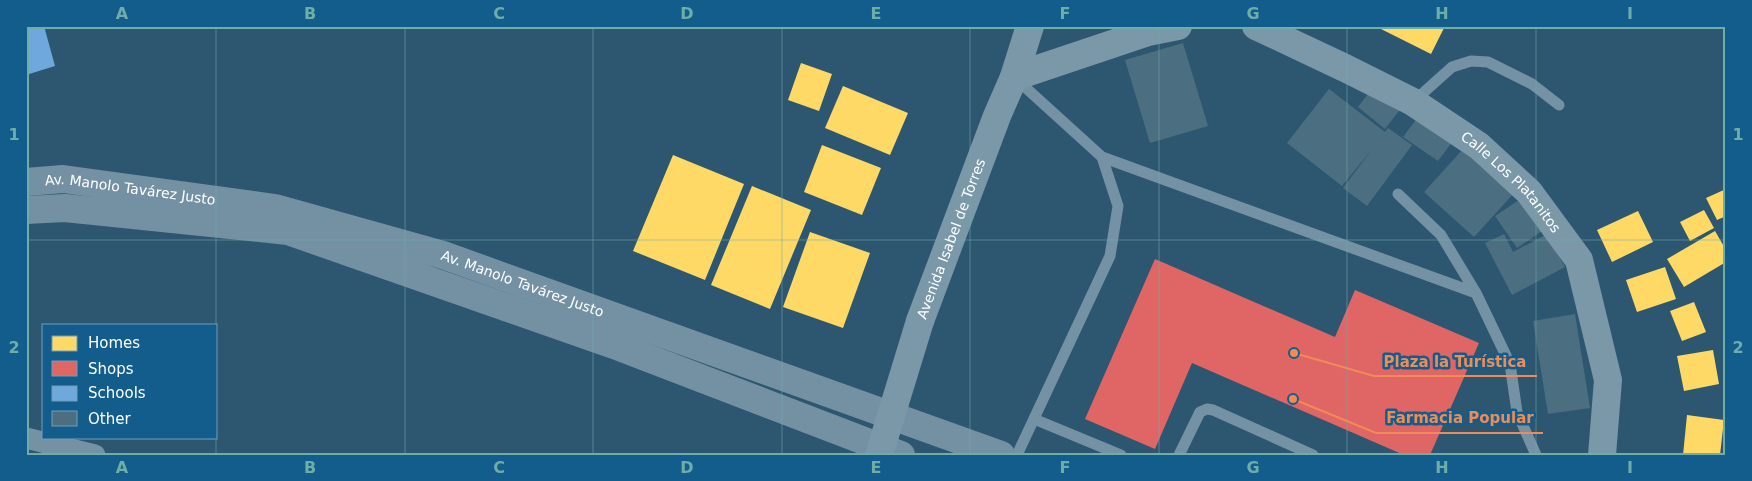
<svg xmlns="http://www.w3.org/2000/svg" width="1752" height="481" viewBox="0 0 1752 481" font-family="'DejaVu Sans',sans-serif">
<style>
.homes{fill:#ffd966}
.shops{fill:#e06666}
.schools{fill:#6fa8dc}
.building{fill:#4c6e81}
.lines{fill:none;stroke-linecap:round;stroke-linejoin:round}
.lane{stroke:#7492a4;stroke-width:11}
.street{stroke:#7492a4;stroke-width:21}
.secondary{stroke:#7b98a9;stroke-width:28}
.primary{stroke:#7491a3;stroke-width:28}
.secondary-bridge{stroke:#7b98a9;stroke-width:28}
.grid{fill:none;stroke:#6fada8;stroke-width:1;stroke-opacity:0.55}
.labels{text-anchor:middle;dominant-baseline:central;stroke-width:5;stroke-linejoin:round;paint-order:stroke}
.street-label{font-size:14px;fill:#fff;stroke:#125d8b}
.leader{fill:none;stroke:#ef8b55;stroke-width:2}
.callout-dot{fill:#ef8b55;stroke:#125d8b;stroke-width:2}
.callout-label{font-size:15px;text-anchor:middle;font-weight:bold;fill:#ef8b55;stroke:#125d8b;stroke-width:5;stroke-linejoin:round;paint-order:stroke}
.neatline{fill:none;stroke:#6fada8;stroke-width:2}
.grid-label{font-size:16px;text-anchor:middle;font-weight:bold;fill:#6fada8}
</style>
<rect width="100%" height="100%" fill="#2d5770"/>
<path class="homes" d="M1375 26H1445L1431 54Z
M801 63 832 74 819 111 788 100Z
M843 86 908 113 890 155 825 128Z
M822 145 881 168 862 215 804 192Z
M673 155 744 184 705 280 633 251Z
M752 186 811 210 770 309 711 285Z
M1726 189V216L1717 220 1706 198Z
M1704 210 1714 228 1690 241 1680 222Z
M1638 211 1653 242 1612 262 1597 230Z
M1715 231 1726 250V262L1684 287 1667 259Z
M810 232 870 253 843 328 783 307Z
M1665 267 1676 299 1637 312 1626 280Z
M1694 302 1706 332 1682 341 1670 311Z
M1713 350 1719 384 1684 391 1677 356Z
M1687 415 1724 420 1720 455H1683Z"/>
<path class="shops" d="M1155 259 1335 337 1355 290 1479 343 1430 455H1404L1192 363 1155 449 1085 419Z"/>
<path class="schools" d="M26 26H44L55 66 26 75Z"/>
<path class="building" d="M1183 43 1208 126 1150 143 1125 60Z
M1374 86 1402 107 1385 129 1358 107Z
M1329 89 1385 132 1388 128 1412 145 1367 206 1343 188 1373 148 1342 186 1287 143Z
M1422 112 1456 137 1438 161 1403 137Z
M1465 147 1515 192 1474 237 1424 192Z
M1522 198 1545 229 1517 248 1495 216Z
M1504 234 1513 252 1547 234 1565 267 1512 295 1485 243Z
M1575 314 1590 408 1548 414 1533 321Z"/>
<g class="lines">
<path class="lane" d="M1015 78 1102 157 1118 206 1110 256 1017 455
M1413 102 1452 67 1471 61 1488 62 1532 84 1559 105
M1102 157 1476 293 1441 235 1398 194
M1476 293 1510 364 1517 412 1536 455
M1034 419 1121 455
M1179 455 1200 412 1207 409 1213 410 1313 455"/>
<path class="street" d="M26 438 95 455"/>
<g class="secondary">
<path id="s1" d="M1256 26 1345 68 1413 102 1479 146 1529 192 1579 260 1608 380 1602 455"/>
<path d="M1014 77 1148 32 1178 26"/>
<path id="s2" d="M920 321 997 116 1014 77 1030 26"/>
</g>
<g class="primary">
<path id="s3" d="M26 182 63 179 275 208 443 255 1001 455"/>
<path d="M26 210 65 208 288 231 614 345 901 455"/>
</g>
<path class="secondary-bridge" d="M879 455 920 321"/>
</g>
<path class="grid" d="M216 26V325M405 26V455M593 26V455M782 26V455M970 26V455M1159 26V455M1347 26V455M1536 26V455M26 240H1726M216 437V455"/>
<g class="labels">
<g class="street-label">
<text stroke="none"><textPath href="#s1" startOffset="302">Calle Los Platanitos</textPath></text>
<text stroke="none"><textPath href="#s3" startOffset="105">Av. Manolo Tavárez Justo</textPath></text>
<text stroke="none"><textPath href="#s2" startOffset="88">Avenida Isabel de Torres</textPath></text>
<text stroke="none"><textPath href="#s3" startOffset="510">Av. Manolo Tavárez Justo</textPath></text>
</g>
</g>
<path class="leader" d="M1294 353L1374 376H1537M1293 399L1376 433H1543"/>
<g class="callout-dot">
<circle cx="1294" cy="353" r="5"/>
<circle cx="1293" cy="399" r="5"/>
</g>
<g class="callout-label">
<text x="1455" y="367">Plaza la Turística</text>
<text x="1460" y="423">Farmacia Popular</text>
</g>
<rect width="1752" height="481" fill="none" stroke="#125d8b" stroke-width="55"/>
<rect x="42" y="324" width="175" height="115" fill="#125d8b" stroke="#719eb9"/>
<rect x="52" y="336" width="25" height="15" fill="#ffd966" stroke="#719eb9"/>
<text x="88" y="348" font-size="15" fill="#ffffff">Homes</text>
<rect x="52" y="361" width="25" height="15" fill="#e06666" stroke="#719eb9"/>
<text x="88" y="374" font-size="15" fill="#ffffff">Shops</text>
<rect x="52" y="386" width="25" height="15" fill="#6fa8dc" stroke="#719eb9"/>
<text x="88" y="398" font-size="15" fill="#ffffff">Schools</text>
<rect x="52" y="411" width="25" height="15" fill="#4c6e81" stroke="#719eb9"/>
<text x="88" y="424" font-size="15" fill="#ffffff">Other</text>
<rect x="28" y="28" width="1696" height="426" class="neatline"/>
<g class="grid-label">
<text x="122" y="19">A</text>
<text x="310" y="19">B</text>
<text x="499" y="19">C</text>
<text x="687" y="19">D</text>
<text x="876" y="19">E</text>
<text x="1065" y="19">F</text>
<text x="1253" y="19">G</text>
<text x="1442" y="19">H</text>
<text x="1630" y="19">I</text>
<text x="14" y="140">1</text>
<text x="1738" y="140">1</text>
<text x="14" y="353">2</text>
<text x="1738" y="353">2</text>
<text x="122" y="473">A</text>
<text x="310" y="473">B</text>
<text x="499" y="473">C</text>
<text x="687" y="473">D</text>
<text x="876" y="473">E</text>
<text x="1065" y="473">F</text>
<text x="1253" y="473">G</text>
<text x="1442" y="473">H</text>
<text x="1630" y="473">I</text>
</g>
</svg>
